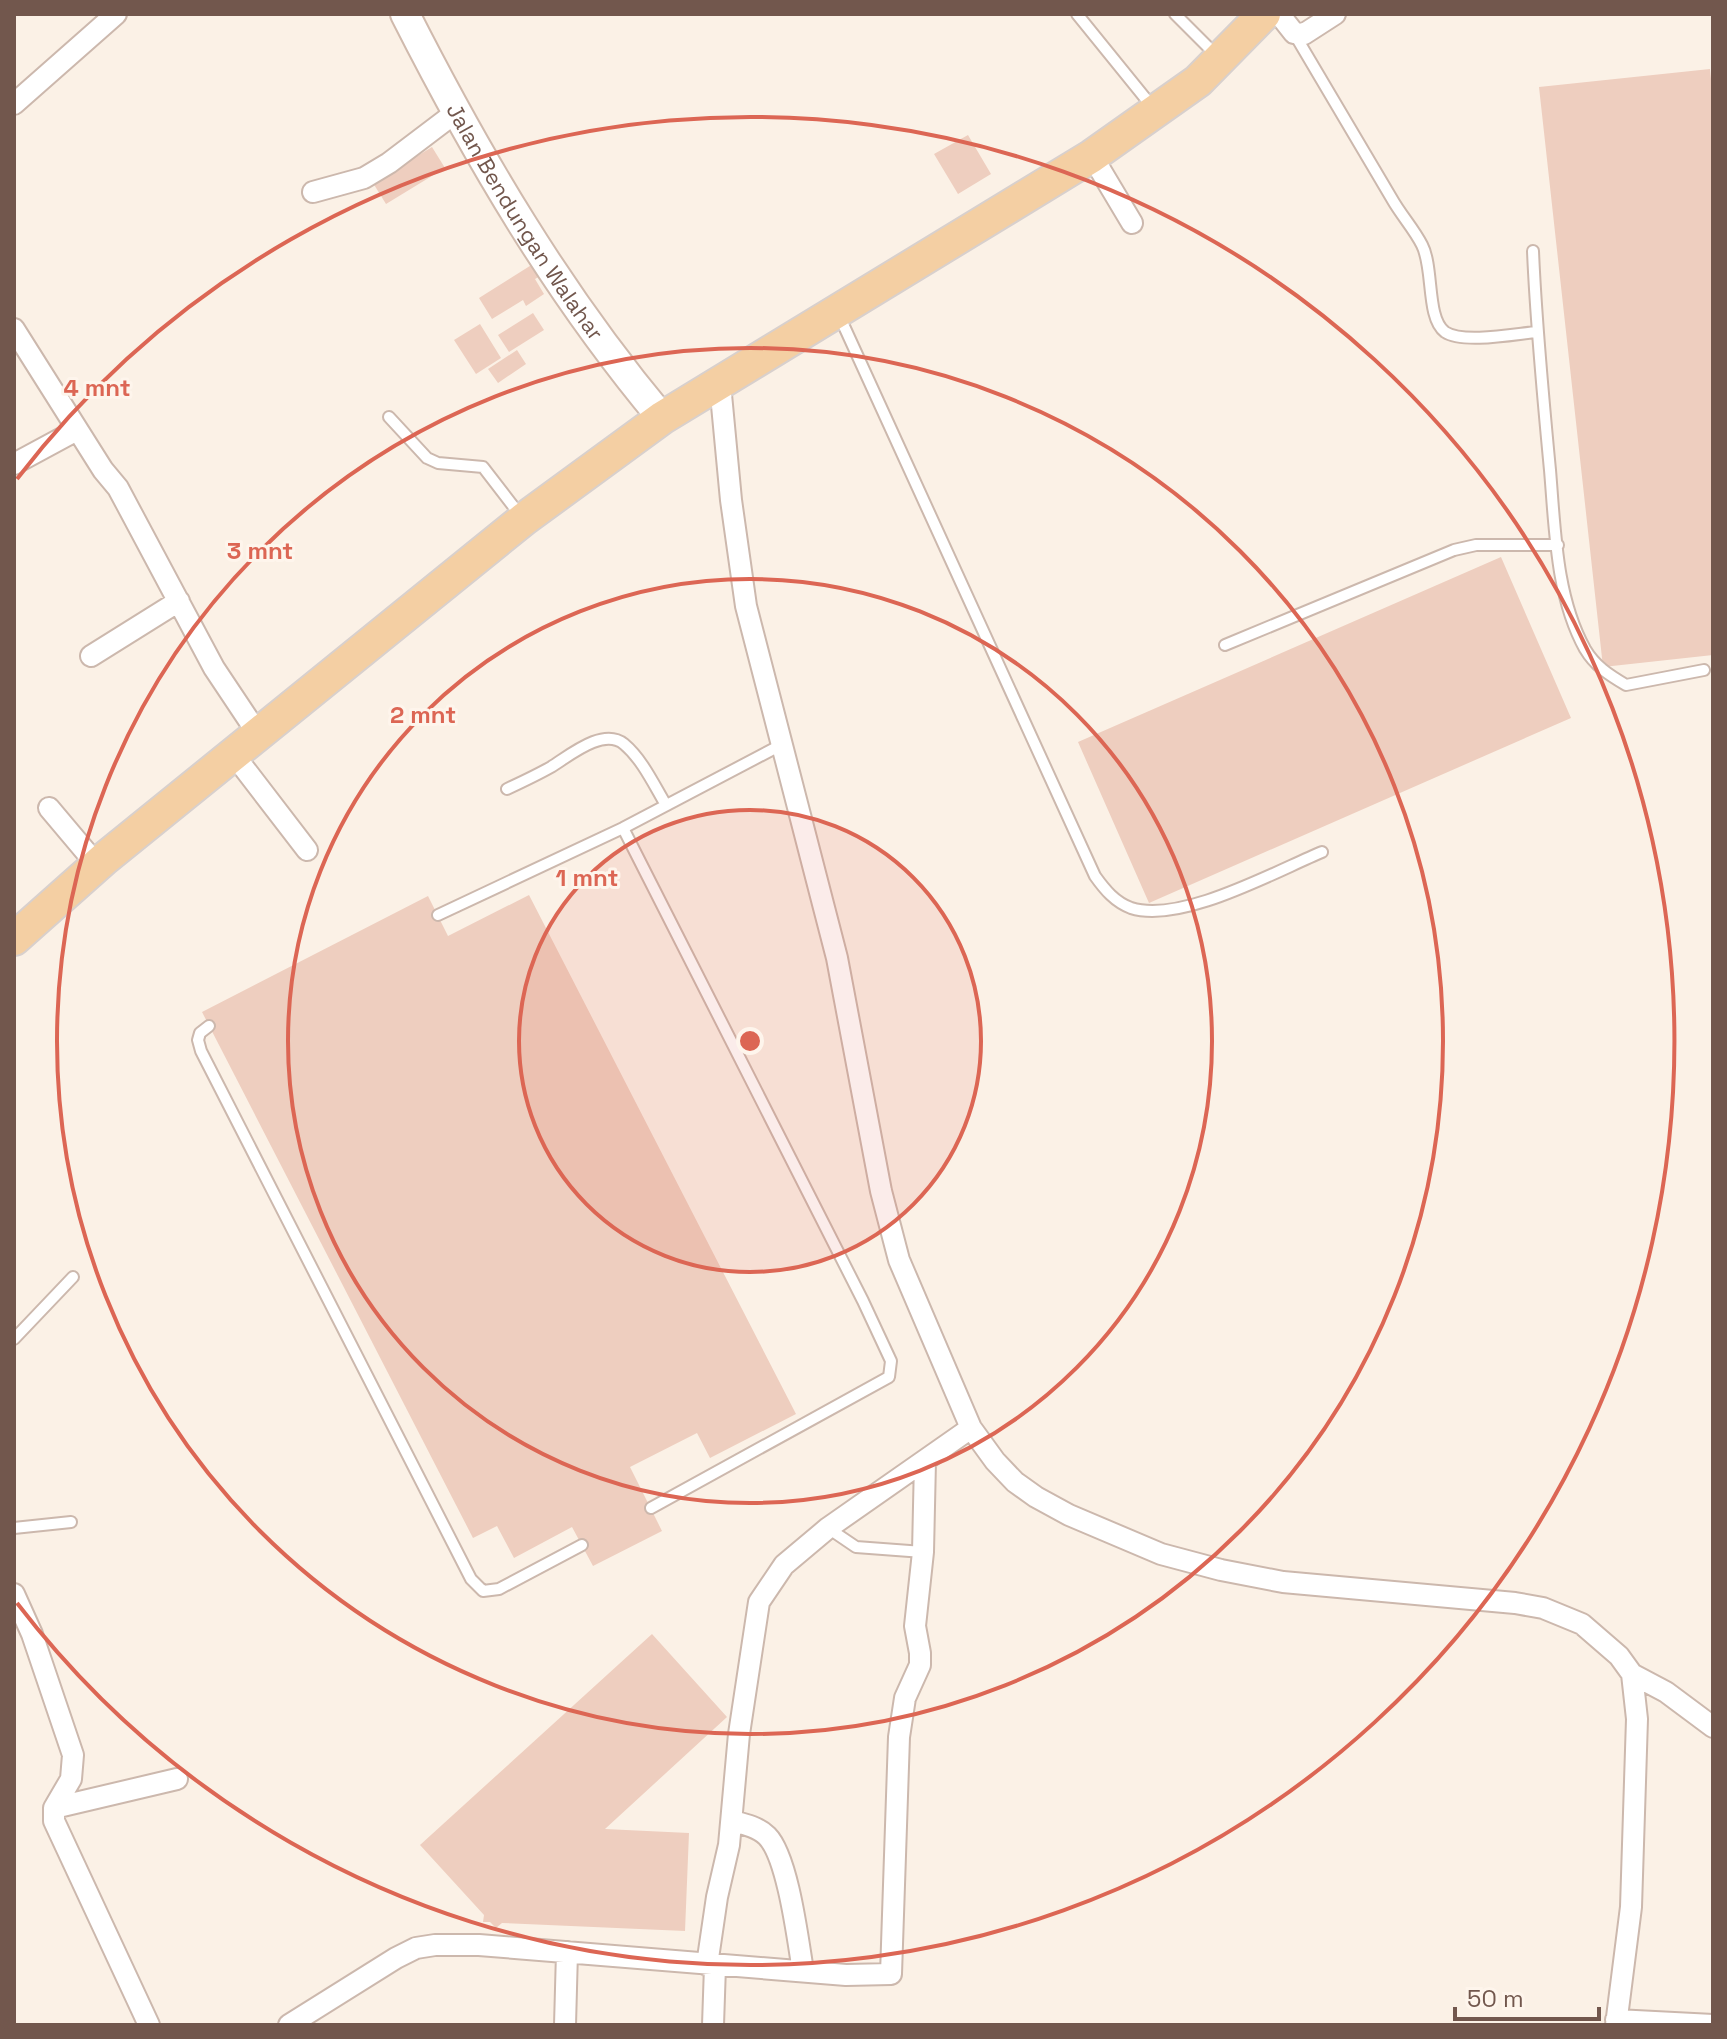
<svg xmlns="http://www.w3.org/2000/svg" width="1727" height="2039" viewBox="0 0 1727 2039" font-family="'Space Grotesk',sans-serif">
<style>
.building{fill:#eecebf}
.lines{fill:none;stroke-linecap:round;stroke-linejoin:round}
.lane-casing{stroke:#ccb8ad;stroke-width:14}
.street-casing{stroke:#ccb8ad;stroke-width:24}
.secondary-casing{stroke:#d0baad;stroke-width:32}
.primary-casing{stroke:#d8d0cd;stroke-width:36}
.lane{stroke:#fff;stroke-width:10}
.street{stroke:#fff;stroke-width:20}
.secondary{stroke:#fff;stroke-width:28}
.primary{stroke:#f4cfa3;stroke-width:32}
.ring{fill:none;stroke:#dc6654;stroke-width:4}
.labels{text-anchor:middle;dominant-baseline:central;stroke-width:6;stroke-linejoin:round;paint-order:stroke}
.street-label{font-size:22px;fill:#72574d;stroke:#fef5ec}
.centre{fill:#dc6654;stroke:#fef5ec;stroke-width:4}
.ring-label{font-size:24px;text-anchor:middle;font-weight:bold;fill:#dc6654;stroke:#fef5ec;stroke-width:6;stroke-linejoin:round;paint-order:stroke}
</style>
<rect width="100%" height="100%" fill="#fbf1e6"/>
<path class="building" d="M1710 69 1713 99V655L1603 667 1539 87Z
M968 135 991 174 958 194 934 154Z
M432 147 445 168 386 204 373 183Z
M533 264 540 276 535 279 544 294 526 306 523 300 492 319 479 298Z
M533 313 544 330 509 352 498 335Z
M480 324 501 358 476 374 454 340Z
M517 350 526 364 498 383 488 369Z
M1501 557 1571 718 1149 903 1078 742Z
M529 895 796 1414 710 1458 697 1433 630 1467 662 1531 593 1566 572 1527 514 1558 497 1526 473 1538 202 1012 428 896 448 936Z
M652 1634 727 1717 605 1829 689 1833 685 1931 502 1923 496 1928 490 1922H483L484 1915 420 1845Z"/>
<g class="lines">
<g class="lane-casing">
<path id="lane" d="M1077 14 1154 109
M1175 14 1217 56
M1295 35C1327 89 1359 144 1392 199 1401 215 1414 229 1422 245 1434 268 1426 318 1445 332 1463 344 1515 334 1536 332
M1533 251C1536 324 1543 397 1550 470 1555 529 1556 597 1585 649 1595 666 1609 675 1626 685L1704 670
M838 313 1095 876C1105 890 1115 902 1131 908 1181 924 1274 872 1322 852
M389 417 427 458 438 463 483 467 520 515
M1225 645 1454 550 1476 545H1558
M507 789C522 782 537 775 551 767 569 756 603 727 624 744 642 759 654 785 666 805
M623 828 863 1301 891 1361 889 1377 651 1508
M438 915 623 828 781 745
M209 1026 200 1033 198 1040 201 1051 471 1579 483 1591 499 1589 582 1545
M14 1339 73 1277
M14 1528 71 1522
M828 1528 856 1547 923 1552"/>
</g>
<g class="street-casing">
<path id="street" d="M1279 14 1294 33 1304 34 1335 14
M14 104 116 14
M1092 156 1132 223
M313 192 364 178 389 163 455 113
M14 329 103 470 118 488 214 668 258 734
M720 384 731 500 746 606 837 958 881 1191 899 1260 971 1428 995 1461 1015 1482 1036 1497 1069 1515 1161 1554 1221 1570 1283 1582 1515 1603 1543 1608 1582 1624 1619 1656 1632 1674 1637 1719 1631 1907 1616 2025
M14 464 77 430
M91 656 179 601
M234 755 307 850
M49 808 97 865
M14 1594 32 1634 73 1755 71 1779 54 1808V1821L149 2025
M1632 1674 1666 1692 1713 1727
M54 1808 177 1779
M732 1821C744 1824 758 1827 767 1836 788 1857 798 1941 803 1971
M707 1965 717 1897 729 1845 739 1734 759 1602 784 1565 828 1528 971 1428
M1616 2020 1713 2025
M289 2025 396 1958 416 1948 435 1945H479L846 1975 891 1974 899 1737 905 1698 920 1665V1653L915 1626 923 1552 925 1461
M565 2025 567 1952
M713 2025 715 1966"/>
</g>
<g class="secondary-casing">
<g id="secondary">
<path id="s1" d="M405 14C478 158 558 294 662 418"/>
</g>
</g>
<g class="primary-casing">
<path id="primary" d="M14 939 104 859 524 519 662 418 1092 156 1198 81 1264 14"/>
</g>
<use href="#lane" class="lane"/>
<use href="#street" class="street"/>
<use href="#secondary" class="secondary"/>
<use href="#primary" class="primary"/>
</g>
<circle cx="750" cy="1041" r="231" fill="#dc6654" fill-opacity=".12"/>
<g class="ring">
<circle cx="750" cy="1041" r="231"/>
<circle cx="750" cy="1041" r="462"/>
<circle cx="750" cy="1041" r="693"/>
<path d="M17 479A924 924 0 1 1 17 1603"/>
</g>
<g class="labels">
<g class="street-label">
<text stroke="none"><textPath href="#s1" startOffset="240">Jalan Bendungan Walahar</textPath></text>
</g>
</g>
<circle cx="750" cy="1041" r="12" class="centre"/>
<g class="ring-label">
<text x="97" y="396">4 mnt</text>
<text x="260" y="559">3 mnt</text>
<text x="423" y="723">2 mnt</text>
<text x="587" y="886">1 mnt</text>
</g>
<rect width="1727" height="2039" fill="none" stroke="#72574d" stroke-width="32"/>
<path d="M1455 2007v12h144v-12" fill="none" stroke="#72574d" stroke-width="4"/>
<text x="1467" y="2007" font-size="24" fill="#72574d" stroke="#fef5ec" stroke-width="6" paint-order="stroke">50 m</text>
</svg>
